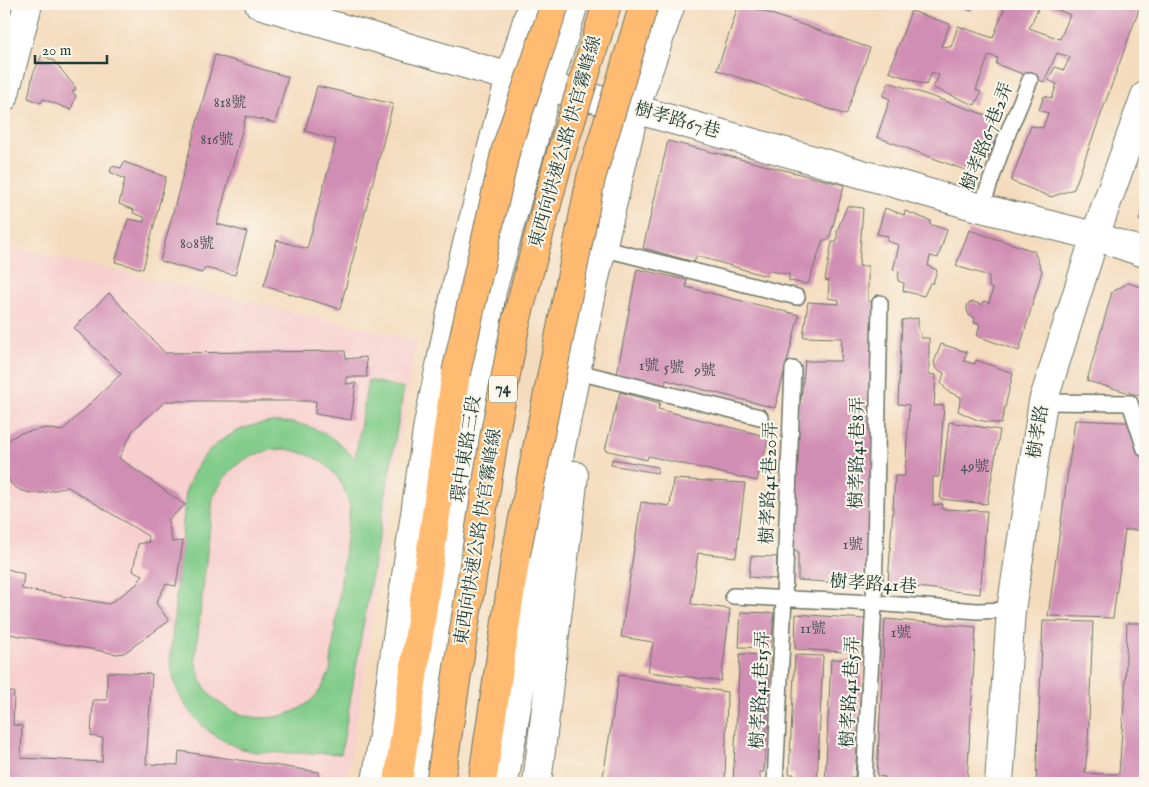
<svg xmlns="http://www.w3.org/2000/svg" width="1149" height="787" viewBox="0 0 1149 787" font-family="'IM FELL English','Noto Serif TC',serif">
<style>
.built{fill:#f7d0ce}
.green{fill:#81cc8a;stroke:#50845f;fill-rule:evenodd}
.building{fill:#d18eb4}
.lines{fill:none;stroke-linecap:round;stroke-linejoin:round}
.service-casing{stroke:#6a7464;stroke-width:18}
.minor-casing{stroke:#6a7464;stroke-width:30}
.trunk-casing{stroke:#6a7464;stroke-width:30}
.service{stroke:#fff;stroke-width:15}
.minor{stroke:#fff;stroke-width:28}
.trunk{stroke:#ffbb71;stroke-width:28}
.trunk-bridge-casing{stroke:#6a7464;stroke-width:30;stroke-linecap:butt}
.trunk-bridge{stroke:#ffbb71;stroke-width:28}
.labels{text-anchor:middle;dominant-baseline:central;stroke-width:4;stroke-linejoin:round;paint-order:stroke}
.number-label{font-size:15px;fill:#4c5154}
.shield{fill:#fbf7ec;stroke:#61756b;stroke-width:1}
.shield-label{font-size:16px;font-weight:bold;fill:#1f3d34}
.street-label{font-size:18px;fill:#1f3d34;stroke:#fbf7ec}
</style>
<rect width="100%" height="100%" fill="#fbf7ec"/>
<filter id="ink" filterUnits="userSpaceOnUse"><feTurbulence type="fractalNoise" baseFrequency=".02" numOctaves="2"/><feDisplacementMap in="SourceGraphic" scale="10" xChannelSelector="R" yChannelSelector="G"/><feConvolveMatrix kernelMatrix="1 2 1 2 8 2 1 2 1" color-interpolation-filters="sRGB"/></filter>
<filter id="wash" filterUnits="userSpaceOnUse"><feTurbulence type="fractalNoise" baseFrequency=".0096" numOctaves="4" result="noise"/><feDisplacementMap in="SourceGraphic" scale="20" xChannelSelector="R" yChannelSelector="G"/><feGaussianBlur stdDeviation="1.12" result="paint"/><feColorMatrix in="noise" values="0 0 0 0 0 0 0 0 0 0 0 0 0 0 0 0 0 1.4 0 .05"/><feComposite in="paint" operator="in"/></filter>
<g filter="url(#wash)">
<rect width="100%" height="100%" fill="#f4dbbd"/>
<path class="built" d="M4 245 416 340 347 783H4Z"/>
<path class="green" d="M368 380 404 388 341 754C322 753 302 753 283 753 274 752 265 753 256 752 224 747 193 724 179 694 174 683 172 672 170 660L186 490C191 478 196 466 204 456 232 424 280 412 319 431 333 437 344 447 355 459ZM285 449C322 455 340 471 350 506L330 671C326 679 323 687 317 694 288 728 232 725 206 689 200 680 198 670 195 660L213 498C229 465 248 451 285 449Z"/>
<g id="blocks">
<path class="building" d="M739 4H742L870 48 846 115 717 70Z
M952 4H975L971 11Z
M1006 4H1031L1039 7 1029 28 1060 39 1070 15 1044 4H1141L1074 189 1051 197 1011 181 1031 126 1043 128 1048 113 1039 110 1044 96 1052 98 1057 84 1048 80 1055 67 1064 70 1070 57 1057 53 1044 82 996 64 998 58 989 55 976 90 981 92 975 105 933 88 939 75 932 72 926 85 889 72 911 11 950 24 941 46 951 47 958 26 993 38Z
M42 55 54 61 76 88 72 93 76 95 71 110 43 99 41 103 28 98 33 74Z
M215 55 288 77 275 123 246 116 217 224 247 232 235 275 205 268 202 273 160 261Z
M889 82 992 117 987 137 995 141 987 160 979 157 973 173 877 137 890 99 883 96Z
M317 86 393 104 340 309 264 286 277 240 307 249 336 140 305 131Z
M668 141 844 185 829 240H823L808 284 789 281V274L769 271 766 276 697 256 694 262 643 248Z
M124 162 166 177 143 269 115 262 128 219 144 222V217L133 213 134 210 119 204 125 179 110 172 112 166 121 168Z
M1145 203V223L1139 220Z
M847 206 863 208 859 266H868V301L880 302 867 585 798 580V551L790 549 797 400H801L805 361H841L842 338 803 337 808 302 839 304V300L828 298 829 281 825 280 832 242H837V231Z
M885 208 904 215 905 211 931 221 929 224 947 230 938 258 930 256 928 266 937 270 933 283H930L924 296 903 291 904 283 898 281 899 271 893 270 899 245 887 241 888 236 877 234Z
M969 230 1034 251 1042 271 1019 351 977 336 980 324 974 323 975 318 969 315 967 310V306L969 303 974 302 982 305 984 301 989 303 993 289 989 287V276L956 266Z
M637 269 687 280 686 287 799 315 775 408 666 380 665 385 617 374Z
M1128 283 1145 288V397L1087 381 1112 292Z
M109 293 165 353 345 351 346 359 366 357 367 377H346V384L356 383 351 420 315 414 316 401H166L133 430 119 458 185 505 168 520 172 542 183 541 176 586 166 584 156 603 169 621 124 653 117 654 4 633V568L24 574 22 589 109 604 137 584 143 575 133 571 138 544 149 542 148 536 68 487 42 493H30L20 490 12 485 6 475 4 467V454L5 445 11 438 21 433 47 428 62 431 121 374 74 328Z
M918 318V329L921 334V338H929V374L936 375 934 406 944 405 939 477H933V505L943 504 942 509 987 511 980 594 888 584 895 476H905L909 405 898 404 902 320Z
M941 344 967 352 964 361 975 364 976 360 1013 373 1001 424 977 420 958 411 961 397 947 391 941 383 944 373 936 369 934 363Z
M620 392 660 403 658 409 769 437 757 481 648 456 647 460 605 450Z
M1075 420 1145 423V503L1140 530H1125L1113 618 1048 616Z
M949 422 1000 430 987 504 940 499Z
M612 459 658 467 657 473 611 465Z
M673 479 745 483 736 557 698 553 691 604 730 609 721 681 648 672 653 642 621 637 641 502 670 506Z
M751 556 777 557 776 579 749 577Z
M741 612 774 613 771 648 739 647Z
M796 614 865 619 862 653 795 649Z
M885 619 976 627 967 783H885V777L877 776Z
M1043 621 1093 622 1088 743 1085 773 1102 774H1119L1125 690 1127 623H1145V783H1036Z
M740 654 771 655 764 772H760V783H733Z
M795 655 823 656 817 783H793L794 774H789Z
M831 659 863 660 855 777H851V783H825Z
M107 672 152 674 146 764 178 765 179 751 319 772V778L327 779V783H4V692H14L13 725 22 726 21 758 102 762 103 738 91 736 93 700H107Z
M619 675 727 692 725 783H602Z"/>
</g>
</g>
<g filter="url(#ink)">
<use href="#blocks" fill-opacity="0" stroke="#6a7464" stroke-width="1"/>
<g class="lines">
<g class="service-casing">
<path id="service" d="M981 208 1005 140 1030 80
M601 248 797 297
M586 374 760 417
M1043 402 1130 403 1145 449
M733 596 874 603 977 611 1011 610
M775 783 784 598 793 369
M864 783 874 603 880 303"/>
</g>
<g class="minor-casing">
<path id="minor" d="M259 4 510 77 635 109 981 208 1095 236 1145 253
M4 97 28 4
M376 783 428 424 458 279 510 77 532 4
M418 783 469 434 492 291 548 87 574 4
M504 783 560 452 594 282 635 109 671 4
M537 783 574 475
M999 783 1011 610 1043 402 1095 236 1145 96"/>
</g>
<g class="trunk-casing">
<path id="trunk" d="M398 783 456 373
M482 783 516 554"/>
</g>
<use href="#service" class="service"/>
<use href="#minor" class="minor"/>
<use href="#trunk" class="trunk"/>
<g class="trunk-bridge-casing">
<path id="trunk-bridge" d="M456 373 506 149 555 4
M516 554 591 178 644 4
M440 783 494 438 516 322 557 166 607 4"/>
</g>
<use href="#trunk-bridge" class="trunk-bridge"/>
</g>
</g>
<g class="labels">
<g class="number-label">
<text x="230" y="102">818號</text>
<text x="217" y="139">816號</text>
<text x="197" y="243">808號</text>
<text x="649" y="365">1號</text>
<text x="674" y="367">5號</text>
<text x="705" y="370">9號</text>
<text x="975" y="466">49號</text>
<text x="853" y="544">1號</text>
<text x="813" y="628">11號</text>
<text x="901" y="632">1號</text>
</g>
<rect class="shield" x="489" y="375.5" width="28" height="27" rx="4"/>
<g class="shield-label">
<text x="503" y="389">74</text>
</g>
<g class="street-label">
<text transform="translate(677 121) rotate(16)">樹孝路67巷</text>
<text transform="translate(988 137) rotate(-69)">樹孝路67巷2弄</text>
<text transform="translate(566 142) rotate(-74)">東西向快速公路 快官霧峰線</text>
<text transform="translate(1039 432) rotate(-81)">樹孝路</text>
<text transform="translate(467 449) rotate(-81)">環中東路三段</text>
<text transform="translate(858 453) rotate(-89)">樹孝路41巷8弄</text>
<text transform="translate(770 483) rotate(-88)">樹孝路41巷20弄</text>
<text transform="translate(479 537) rotate(-81)">東西向快速公路 快官霧峰線</text>
<text transform="translate(873 585) rotate(4)">樹孝路41巷</text>
<text transform="translate(761 690) rotate(-87)">樹孝路41巷15弄</text>
<text transform="translate(851 692) rotate(-87)">樹孝路41巷5弄</text>
</g>
</g>
<rect width="1149" height="787" fill="none" stroke="#fbf7ec" stroke-width="20"/>
<path d="M35 55v8h72v-8" fill="none" stroke="#1f3d34" stroke-width="2.5"/>
<text x="42" y="55" font-size="15" fill="#1f3d34" stroke="#fbf7ec" stroke-width="4" paint-order="stroke">20 m</text>
</svg>
